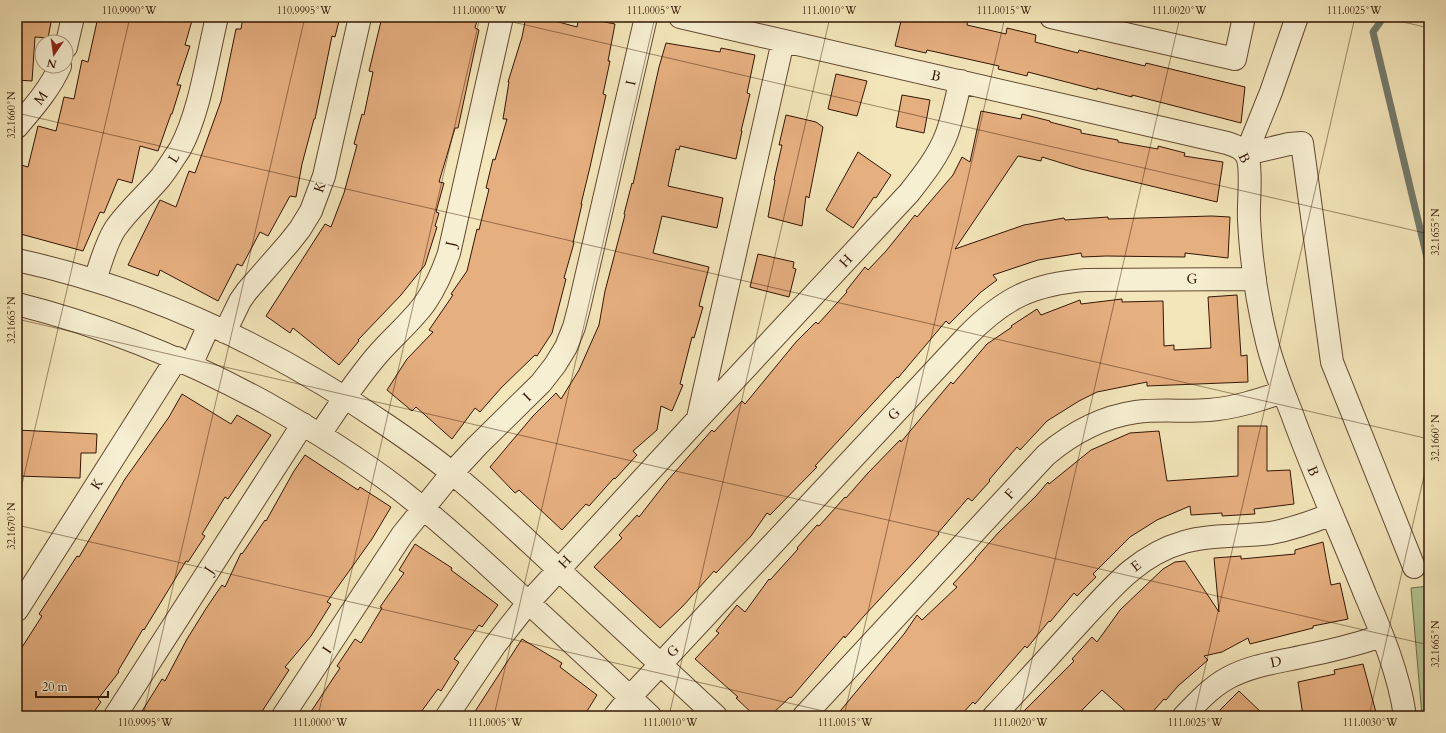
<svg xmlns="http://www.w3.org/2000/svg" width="1446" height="733" viewBox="0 0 1446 733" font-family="Cardo,serif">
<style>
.green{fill:#b4c695;stroke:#746e4c}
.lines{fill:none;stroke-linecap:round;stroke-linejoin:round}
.stream{stroke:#737b6e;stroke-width:7}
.building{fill:#e6af80;stroke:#331603}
.minor-casing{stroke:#634a31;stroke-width:24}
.minor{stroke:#f7efd2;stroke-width:22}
.ticks{fill:none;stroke:#331603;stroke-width:1;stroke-opacity:0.45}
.labels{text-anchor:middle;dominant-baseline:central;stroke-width:4;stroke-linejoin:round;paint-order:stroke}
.street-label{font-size:14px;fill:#331603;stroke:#f7efd2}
.neatline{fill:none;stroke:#331603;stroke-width:1.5}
.ticks-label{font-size:10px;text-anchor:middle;fill:#331603}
</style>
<rect width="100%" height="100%" fill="#f3e6ba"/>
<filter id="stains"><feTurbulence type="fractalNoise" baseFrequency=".005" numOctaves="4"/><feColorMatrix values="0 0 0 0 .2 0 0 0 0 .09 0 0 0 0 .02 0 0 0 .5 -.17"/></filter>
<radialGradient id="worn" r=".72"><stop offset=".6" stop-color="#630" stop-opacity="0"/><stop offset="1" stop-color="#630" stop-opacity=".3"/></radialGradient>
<path class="green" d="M1429 586V716H1422L1411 588Z"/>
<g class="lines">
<path class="stream" d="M1384 17 1373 32 1429 266"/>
</g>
<path class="building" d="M17 17H52L48 38 35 37 32 81 17 80Z
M98 17H193L185 45 190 46 177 85H181L172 114H171L158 151 140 146 132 183 118 179 104 213 100 212 83 251 17 233V164L28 167 38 126 56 131 64 97 74 99 82 60 88 62Z
M243 17H340L335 37 332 36 315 119H314L302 164 296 197 290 196 268 236 260 232 242 266 237 264 218 301 160 270 158 276 128 265 160 200 176 207 189 171 195 173 221 101 236 29H241Z
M382 17H478L475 28 479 30 458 128H455L439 182 444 183 436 212 439 213 435 226 437 227 425 265 401 295 358 340 359 341 339 365 293 328 290 333 266 316 325 224 331 227 344 193 357 145 354 144 362 114 364 115 373 72 369 71Z
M526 17H540L577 27 579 17 615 24 608 61H610L603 94 606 95 590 167 581 204H582L573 243H574L564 278 566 279 552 333 537 356 535 355 501 388 480 412 475 408 452 439 416 407 412 411 387 390 407 359 433 332 429 330 453 295 451 294 467 271 477 229 479 230 489 189 486 188 493 159 495 160 507 119H503L509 82H508L522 37Z
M902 17H968L967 25 1006 34 1007 28 1036 35 1035 42 1078 53 1079 50 1145 66 1146 63 1245 87 1241 123 1132 95V97L1097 88V90L1028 72 1027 76 998 69 999 66 927 50 926 53 895 46Z
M666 43 720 52 721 48 755 55 747 93 750 94 741 131H742L736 159 680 146 679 150 676 149 668 186 723 198 717 228 662 216 653 253 709 267 699 306 703 307 694 338 692 337 680 384 683 385 672 411 661 406 657 430 633 451 637 455 615 479 614 478 589 506 586 504 562 530 519 490 515 493 490 467 533 416 556 393 561 399 579 370 599 325 605 291 625 215 624 214 632 183 633 184 659 67Z
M836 74 867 81 857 116 828 109Z
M902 95 930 100 924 133 896 127Z
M981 111 1021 119 1022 114 1050 121V122L1081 130V133L1118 140V142L1158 149V146L1185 153 1184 156 1223 162 1217 202 1081 169 1042 157 1041 161 1018 156 955 249 1024 225 1064 218 1065 220 1108 217V219L1212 216 1230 217 1228 258 1185 253V257L1106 256 1082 257 1081 253 1038 260 993 275 997 280 981 292 949 324 946 321 898 378 897 377 815 466 817 467 770 515 767 513 751 536 716 573 714 571 683 606 660 628 594 567 622 538 619 535 637 515 639 517 667 481 712 430 714 432 742 401 745 404 796 342 816 322 818 324 847 292 846 291 865 267 868 270 886 251 915 215 917 217 953 175 962 157 970 162Z
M786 115 816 122 823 127 809 198 806 196 802 226 768 217 775 180H774L782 145H779Z
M858 152 891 175 876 198 874 197 853 228 826 210Z
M758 254 794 262 793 268 796 269 789 297 750 287Z
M1237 295 1241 356 1247 355 1248 382 1147 386V382L1097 392 1079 401 1047 421 1020 450 1017 447 989 480 990 481 972 501 968 498 938 533 939 534 916 560 864 616 845 638 844 636 791 698 790 697 770 716H755L736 698 738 697 695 659 719 633 716 631 737 605 745 612 769 579 770 580 798 549 797 548 817 525 819 526 845 497 846 498 867 474 900 440 901 442 951 382 953 384 987 344 1012 327 1011 326 1037 309 1041 315 1080 300 1081 304 1122 299V302L1163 301 1164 346 1174 345V350L1211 348 1208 297Z
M182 394 231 424 237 415 271 435 228 499 225 497 202 534 205 536 188 562 186 561 144 630 143 629 118 671 119 672 98 699 101 702 91 716H17V655L42 616 39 614 77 556 79 557 125 479 169 417Z
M1238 426H1267V471L1290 470 1294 504 1254 509 1255 514 1222 516V513L1191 515 1190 506 1157 520 1130 537 1093 574 1096 577 1077 596 1074 593 1050 622 1049 621 1027 648 1025 646 975 704 973 702 960 716H836L904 634 917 615 922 620 957 587 953 584 976 559H975L998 533 1036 496 1048 482 1049 484 1091 450 1130 433 1159 431 1167 481 1238 476Z
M17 430 97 434 96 453H81L80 478 17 476Z
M305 455 358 490 360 487 391 507 372 539 327 602 331 604 311 636 285 667 289 670 259 716H139L162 679 165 681 187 639 207 607 222 585 225 587 241 553 242 554 265 520 266 521 294 471Z
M1323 542 1331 585 1340 583 1348 619 1313 626V628L1250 644 1248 638 1222 652 1204 656 1208 660 1178 686 1166 700 1164 699 1149 716H1131L1102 690 1076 716H1019L1074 661 1072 659 1092 637 1097 642 1120 610 1163 569 1175 562 1185 561 1219 612 1214 558 1241 556V559L1295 554V550Z
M415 544 452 568 451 570 498 605 482 627 479 625 454 659 459 662 441 691 438 689 418 716H308L340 668 337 666 355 639 361 643 382 608 380 607 404 573 399 570Z
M522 639 562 663 560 667 597 695 584 716H472Z
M1363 664 1377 716H1303L1298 682 1335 674 1334 670Z
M1239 691 1265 716H1214Z"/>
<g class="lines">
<g class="minor-casing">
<path id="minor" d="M680 17 1227 143C1236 146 1245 149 1248 159 1252 173 1248 204 1249 220 1251 261 1257 302 1267 342 1273 367 1283 391 1292 414 1314 475 1341 534 1365 594 1382 633 1399 674 1405 716
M1051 17 1235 59 1244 17
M66 47 73 17
M17 127C33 108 50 89 60 66
M1246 154 1289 144 1302 143 1332 362 1414 567
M1246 154 1271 92 1297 17
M17 260C150 289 276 349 388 426 410 441 432 456 453 474 479 495 504 519 529 542 592 600 653 658 716 716
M95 280C101 263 105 245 115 229 128 210 146 195 161 177 168 168 174 158 180 149 200 112 207 58 217 17
M17 304C105 326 187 360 266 403 312 429 357 457 399 489 445 525 488 565 532 606 571 642 611 679 650 716
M225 332 240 301 247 291 289 243 300 229 311 211 324 176 360 17
M191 365 209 325
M698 418 783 41
M320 434C339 406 357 378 379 353 394 336 412 321 425 303 436 287 443 271 449 253L502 17
M17 610 177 358
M115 716 303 424
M283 716 402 535 452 473 477 446 541 383 555 365 566 347 574 327 579 308 646 17
M447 716 495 645 528 603 698 419 909 193C924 174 939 155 947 133 953 116 956 98 961 81
M615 716 630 697 967 336C1004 298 1033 284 1086 280L1255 279
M804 716 1046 455C1072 433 1101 417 1136 412 1160 409 1185 412 1209 410 1235 408 1259 400 1283 392
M994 716C1020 688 1046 660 1072 631 1106 595 1134 556 1184 542 1212 534 1242 537 1271 533 1292 529 1312 522 1332 514
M1184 716C1198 702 1211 687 1228 678 1252 665 1279 662 1305 656 1331 651 1357 644 1382 636"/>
</g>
<use href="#minor" class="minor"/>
</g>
<path class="ticks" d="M491 17 1429 234M1382 17 1429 28M17 113 1429 439M17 319 1429 645M17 506 130 17M17 525 845 716M143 716 305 17M318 716 480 17M494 716 655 17M669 716 830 17M844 716 1005 17M1019 716 1180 17M1194 716 1355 17M1369 716 1429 454"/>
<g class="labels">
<g class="street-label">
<text transform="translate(936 76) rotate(13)">B</text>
<text transform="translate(631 83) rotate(-77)">I</text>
<text transform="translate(41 98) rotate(-54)">M</text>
<text transform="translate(174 158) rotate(-58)">L</text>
<text transform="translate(1244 158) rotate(65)">B</text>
<text transform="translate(320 187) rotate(-71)">K</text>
<text transform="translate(451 244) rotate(-77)">J</text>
<text transform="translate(846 261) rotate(-47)">H</text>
<text transform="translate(1192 279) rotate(-1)">G</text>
<text transform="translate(527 397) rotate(-44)">I</text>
<text transform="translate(894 414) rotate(-47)">G</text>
<text transform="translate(1313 471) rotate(68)">B</text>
<text transform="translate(97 484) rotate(-57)">K</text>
<text transform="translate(1010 494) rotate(-47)">F</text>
<text transform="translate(565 562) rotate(-47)">H</text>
<text transform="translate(1136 566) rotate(-37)">E</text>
<text transform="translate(209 570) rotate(-57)">J</text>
<text transform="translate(327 650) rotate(-57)">I</text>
<text transform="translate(673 651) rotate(-47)">G</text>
<text transform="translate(1276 662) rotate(-12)">D</text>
</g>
</g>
<rect width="1446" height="733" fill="none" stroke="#f3e6ba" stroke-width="44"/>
<g transform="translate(54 54) rotate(193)"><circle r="19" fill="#f7efd2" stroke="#a9987f"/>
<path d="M0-3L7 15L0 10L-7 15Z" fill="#8f2418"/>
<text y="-6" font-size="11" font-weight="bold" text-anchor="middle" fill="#331603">N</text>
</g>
<path d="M36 691v6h72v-6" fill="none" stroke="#331603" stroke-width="2"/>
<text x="42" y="691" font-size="12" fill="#331603" stroke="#f7efd2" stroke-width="3" paint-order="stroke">20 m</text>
<rect x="22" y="22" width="1402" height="689" class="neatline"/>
<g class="ticks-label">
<text x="129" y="14">110.9990°W</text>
<text x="304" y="14">110.9995°W</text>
<text x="479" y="14">111.0000°W</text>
<text x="654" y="14">111.0005°W</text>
<text x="829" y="14">111.0010°W</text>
<text x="1004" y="14">111.0015°W</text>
<text x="1179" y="14">111.0020°W</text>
<text x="1354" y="14">111.0025°W</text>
<text transform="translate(11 115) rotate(-90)" y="4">32.1660°N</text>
<text transform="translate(1435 232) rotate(-90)" y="4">32.1655°N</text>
<text transform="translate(11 320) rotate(-90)" y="4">32.1665°N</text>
<text transform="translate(1435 438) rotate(-90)" y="4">32.1660°N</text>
<text transform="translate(11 526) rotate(-90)" y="4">32.1670°N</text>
<text transform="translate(1435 644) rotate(-90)" y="4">32.1665°N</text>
<text x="145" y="726">110.9995°W</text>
<text x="320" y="726">111.0000°W</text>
<text x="495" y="726">111.0005°W</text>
<text x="670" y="726">111.0010°W</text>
<text x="845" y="726">111.0015°W</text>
<text x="1020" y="726">111.0020°W</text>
<text x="1195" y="726">111.0025°W</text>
<text x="1370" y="726">111.0030°W</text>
</g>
<rect width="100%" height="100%" filter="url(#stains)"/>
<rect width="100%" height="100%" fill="url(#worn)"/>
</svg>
